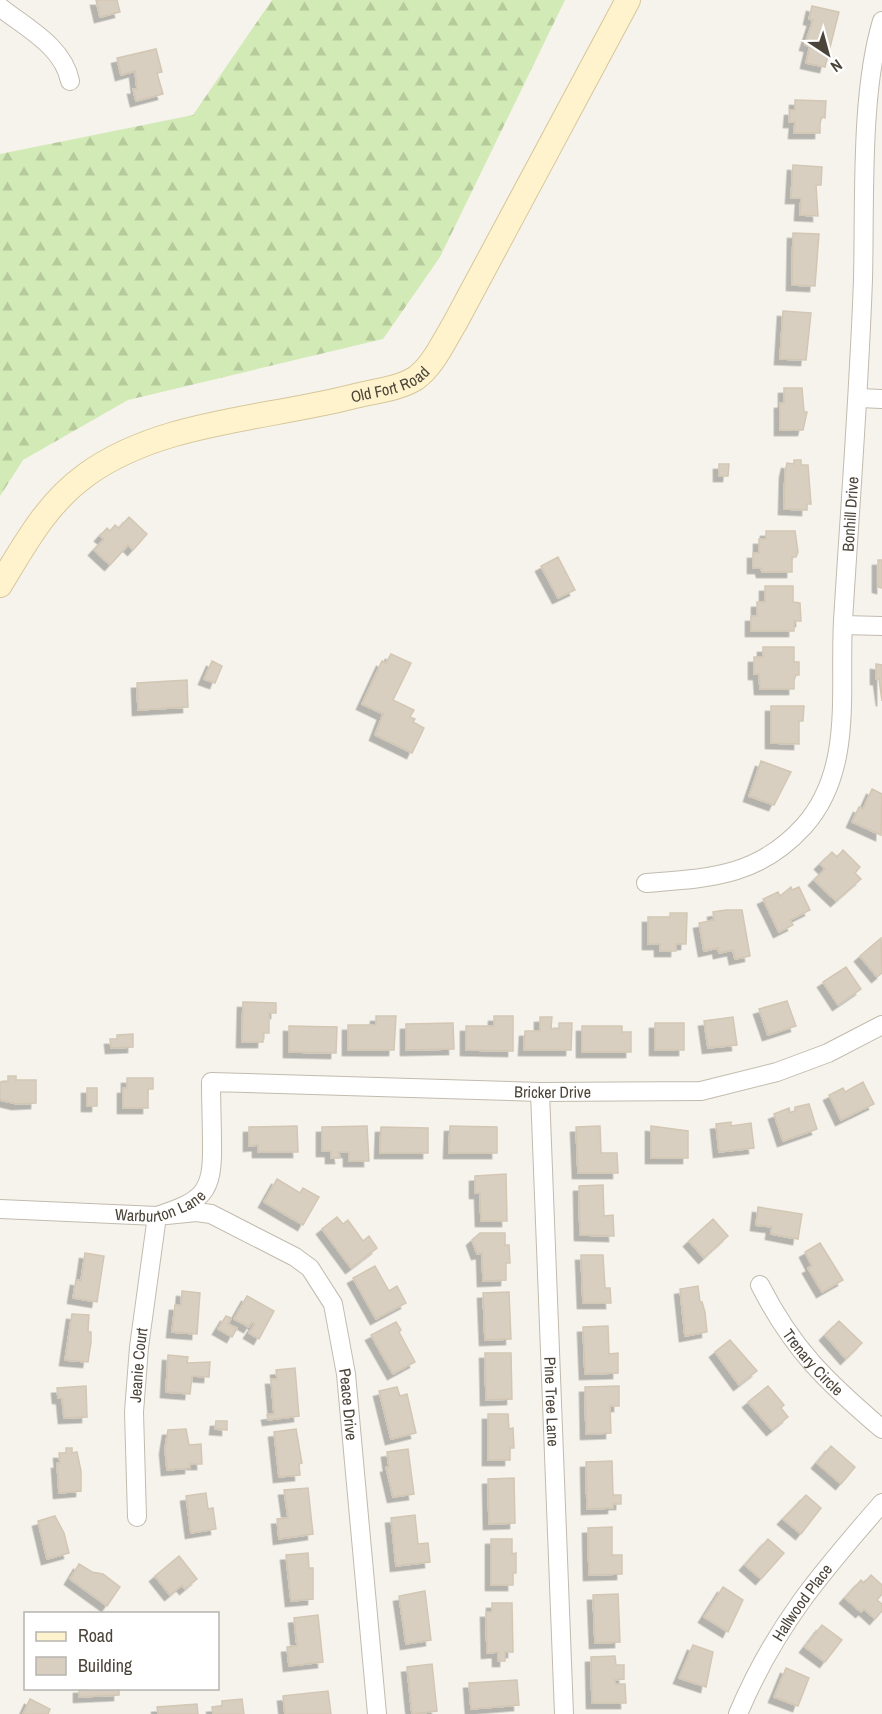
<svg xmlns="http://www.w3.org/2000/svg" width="882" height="1714" viewBox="0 0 882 1714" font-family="'Archivo Narrow',sans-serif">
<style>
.forest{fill:url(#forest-firs)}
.building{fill:#d8cfc1;stroke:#d3c7b4;stroke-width:1.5;filter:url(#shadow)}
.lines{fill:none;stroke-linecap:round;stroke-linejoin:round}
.minor-casing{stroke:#c2bbae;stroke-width:20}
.secondary-casing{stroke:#d6c79b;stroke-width:26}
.minor{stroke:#fff;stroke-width:18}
.secondary{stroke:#fff3cd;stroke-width:24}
.labels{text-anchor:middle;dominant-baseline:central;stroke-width:6;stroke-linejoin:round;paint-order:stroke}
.street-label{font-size:16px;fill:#4b4439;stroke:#fff}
</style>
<defs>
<pattern id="forest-firs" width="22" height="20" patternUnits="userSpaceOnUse" patternTransform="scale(1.5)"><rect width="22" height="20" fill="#d2eab5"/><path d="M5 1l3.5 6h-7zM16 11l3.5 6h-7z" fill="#b6ca9c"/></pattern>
<filter id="shadow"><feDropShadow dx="-5.5" dy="5.5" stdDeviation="0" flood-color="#0004"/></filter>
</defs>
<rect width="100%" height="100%" fill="#f6f3ec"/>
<path class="forest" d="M272 0H565L440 257 383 339 128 400 23 460 0 496V154L193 115Z"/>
<path class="building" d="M96 0H117L120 12 100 17Z
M812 6 839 12 825 67 806 63 810 46 805 45 813 20 809 19Z
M156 49 162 72 157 73 163 94 136 101 133 89H137L135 71 121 75 117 58Z
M795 100 826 101 825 118 822 117 820 123V133H794L795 122H789L790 110H795Z
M793 165 822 167 821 185H816L818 216 800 215 801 198H791Z
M793 233 819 234 815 286 792 285Z
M783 311 811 313 806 360 780 359Z
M784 388H802L804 412H807L803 430H780V403H784Z
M794 460H801V465H808L811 504H807V510L784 509 785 472 787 463 794 464Z
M719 464H729L728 476H719Z
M129 517 147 534 133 550 128 545 110 565 94 550 104 539 100 536 107 528 110 531 115 525 119 528Z
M766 531H795L798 552 796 557H792V572H762L761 568H753V553H759V539H766Z
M558 557 575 590 558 598 541 566Z
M878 560H882V588L878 587Z
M765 586H793V602L800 603 801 621H794V631H751V616H757V602H765Z
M763 647H794V662H799V675H796L794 680V689H760L759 674H754V657H763Z
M391 654 411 663 393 700 414 710 410 717 415 719 413 722 424 728 412 753 375 735 383 714 362 704 382 661 386 663Z
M212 661 222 666 215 683 204 679Z
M876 664 882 665V701L879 679H876Z
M187 680 188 707 138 710 137 683Z
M771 706H804L803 721H799V744L771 743Z
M761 761 791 772 774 805 749 796Z
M872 789 882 794 881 835 852 822 859 807 863 809Z
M843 850 860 867 855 873 861 879 836 901 814 880 825 869 820 864 832 852 837 857Z
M791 887 792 890 799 887 810 910 790 920 793 925 779 932 763 899 778 892 780 896Z
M726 910H742L750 956 735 959 733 950 719 953 718 948 704 951 699 923 714 920 713 912Z
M670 913H687L686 944H676V951H660V944H648V917H670Z
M881 938 882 973 877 977 860 956Z
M846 967 861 989 838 1005 823 982Z
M787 1001 796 1026 768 1035 759 1009Z
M243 1002 276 1003V1013H269V1033H263V1042H242Z
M376 1016H396L394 1050H348V1025H376Z
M494 1016H513V1051L466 1050V1026H494Z
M540 1017H552L551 1029H559V1023H572L571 1050H524L525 1031H540Z
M733 1017 737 1045 708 1048 704 1021Z
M453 1023 454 1049 406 1050V1024Z
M655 1023H684V1050H655Z
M289 1026 337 1027 336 1053 289 1052Z
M582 1026H622V1032H631V1052H582Z
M133 1034V1047L111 1048 110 1039H117V1035Z
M8 1076H16V1080H36V1103L17 1104 0 1100V1082H8Z
M127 1078H153V1089H148V1108H123V1088H127Z
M863 1082 874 1104 841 1120 829 1095 843 1088 845 1092Z
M87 1088H97V1106H87Z
M809 1104 817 1129 783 1141 774 1114 789 1108 790 1113 795 1111V1107Z
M731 1122V1126L751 1123 754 1148 719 1152 716 1124Z
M297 1126 298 1152H258V1145L249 1146V1127Z
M367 1126 369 1161H349V1152H339L340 1158H331V1151H322V1127Z
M450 1126 497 1127V1153H449Z
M600 1126 601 1153H617L618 1173H578L576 1127Z
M651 1126 688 1131V1158H651Z
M381 1127 428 1128V1153H380Z
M506 1174 507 1221H481L480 1193H475V1176Z
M277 1179 300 1193 303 1188 319 1197 303 1225 264 1202Z
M603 1185 604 1216 613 1215 614 1236 580 1235 579 1186Z
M758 1207 802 1214 798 1239 771 1234 772 1227 756 1225Z
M337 1217 343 1224 348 1220 363 1241 369 1236 377 1248 351 1268 322 1229Z
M713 1219 728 1236 704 1258 689 1241Z
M480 1233H505V1245H509L510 1263H506V1280L483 1281 482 1253 477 1254 472 1240Z
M820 1243 843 1280 822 1292 808 1268 812 1266 805 1252Z
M85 1253 104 1256 97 1302 73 1298 76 1280 81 1281Z
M581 1255H603L605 1288H610L611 1303H583Z
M375 1266 389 1291 397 1286 406 1303 376 1319 353 1278Z
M698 1286 700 1302H702L705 1312 707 1332 685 1336 680 1289Z
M182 1291 200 1293 197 1334 172 1332 175 1305H181Z
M509 1292 511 1339 485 1340 483 1293Z
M247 1296 274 1311 259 1339 249 1333 255 1324 252 1322 249 1327 234 1319Z
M72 1314 89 1315 88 1332H91V1342L88 1362 65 1360Z
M226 1316 231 1318 228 1324 237 1328 232 1337 218 1329Z
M839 1321 862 1343 846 1359 825 1335Z
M396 1322 401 1330 399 1332 415 1362 393 1374 371 1335Z
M608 1326 609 1354 618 1353V1373L585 1374 583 1327Z
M730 1340 757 1371 739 1385 715 1352Z
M485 1353H511L512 1399 486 1400Z
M168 1355 188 1357 187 1363 210 1362 209 1377 192 1376 190 1394 166 1392Z
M295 1368 299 1416 268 1420 267 1415 274 1414 271 1379H277L276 1370Z
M86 1386 87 1417 64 1418 62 1398H58L57 1388Z
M619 1386V1406H610L611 1433 586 1434 585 1387Z
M768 1386 784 1405 781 1408 788 1417 772 1430 748 1402Z
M397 1387 400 1396 407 1394 416 1433 391 1439 379 1391Z
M488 1414H508L509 1429 513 1428 514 1448H510V1460H488Z
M216 1421H227V1430L215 1429Z
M186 1429 189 1445 201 1444 202 1464H190V1468L167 1470 165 1449 168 1430Z
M296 1429 302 1463 299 1464 300 1475 279 1477 274 1432Z
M831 1446 855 1467 841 1484 817 1463Z
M66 1448H72V1453L77 1452 81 1471V1491L59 1493 57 1463H60L59 1453H66Z
M408 1449 414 1494 393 1497 386 1467H389L387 1452Z
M612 1461 613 1495H621V1504H613V1508L587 1509 586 1462Z
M514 1478 515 1523 489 1524 488 1479Z
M308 1488 313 1534 279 1539 277 1519 288 1518 284 1490Z
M206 1493 208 1509 213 1508 216 1529 191 1533 186 1496Z
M806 1495 821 1508 801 1534 783 1519Z
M415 1515 418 1544 428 1543 430 1562 396 1566 391 1518Z
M55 1516 64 1533 69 1553 47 1559 38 1521Z
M612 1527V1555H622V1574L589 1575 588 1528Z
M491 1539H512V1554L516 1553V1573H513V1585H491Z
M768 1539 784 1553 761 1579 745 1565Z
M308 1553 309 1568H313V1599L291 1601 286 1555Z
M179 1556 197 1579 185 1589 182 1585 170 1595 155 1576Z
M79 1564 92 1572 103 1574 120 1587 107 1606 70 1579Z
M871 1575 882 1585V1594L877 1600 882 1604V1611L875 1619 864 1609 861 1612 845 1598 861 1580 864 1583Z
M723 1587 743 1600 728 1632 704 1617Z
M425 1591 431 1640 406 1644 399 1596Z
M618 1594 620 1642 595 1643 593 1595Z
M492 1603H512L513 1652H505V1661H498V1652L487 1653 486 1612H492Z
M318 1615 323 1662 289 1666 287 1647 297 1646 294 1618Z
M822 1625 842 1640 825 1662 805 1647Z
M693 1645 713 1652 706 1687 679 1678Z
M615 1656 616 1665H624V1679L615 1680V1684H625L626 1703H592L591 1657Z
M432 1664 437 1711 412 1714 407 1667Z
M786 1668 809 1678 798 1706 774 1697Z
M517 1680 519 1705 471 1709 469 1683Z
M79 1688H119V1695L79 1697Z
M328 1691 331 1714H285L283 1696Z
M30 1699 50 1709 48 1714H23Z
M242 1699 244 1714H213L212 1707 222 1706V1701Z
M197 1704 198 1714H158L157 1707Z"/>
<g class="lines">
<g class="minor-casing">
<g id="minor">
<path d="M0 7C26 28 63 46 70 81"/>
<path d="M859 398 882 399"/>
<path d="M843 625 882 626"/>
<path id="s1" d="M646 883C709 878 758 877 804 826 854 770 839 691 843 621 850 507 859 393 863 279 865 201 860 94 882 21"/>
<path id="s2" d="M540 1092 564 1714"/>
<path id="s3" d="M0 1209 157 1216C203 1201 213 1193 212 1144 212 1123 211 1103 211 1082L540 1092 701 1091 777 1072 828 1053 882 1025"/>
<path id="s4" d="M760 1285C793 1350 827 1382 882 1429"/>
<path id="s5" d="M137 1517 134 1412 139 1347 157 1216 196 1212 211 1214 295 1257 310 1268 333 1304 346 1374 377 1714"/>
<path id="s6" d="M738 1714C775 1626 821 1573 882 1503"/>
</g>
</g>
<g class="secondary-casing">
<g id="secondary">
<path id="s7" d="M0 585C25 544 46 504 86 475 160 421 267 419 355 396 374 391 399 389 416 378 433 366 444 341 455 323L628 0"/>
</g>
</g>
<use href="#minor" class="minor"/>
<use href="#secondary" class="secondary"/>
</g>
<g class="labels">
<g class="street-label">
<text stroke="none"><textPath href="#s7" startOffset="460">Old Fort Road</textPath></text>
<text stroke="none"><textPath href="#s1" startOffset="494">Bonhill Drive</textPath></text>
<text stroke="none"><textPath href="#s3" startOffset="663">Bricker Drive</textPath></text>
<text stroke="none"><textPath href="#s3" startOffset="162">Warburton Lane</textPath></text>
<text stroke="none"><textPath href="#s4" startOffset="94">Trenary Circle</textPath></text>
<text stroke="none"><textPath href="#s5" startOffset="152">Jeanie Court</textPath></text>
<text stroke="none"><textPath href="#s2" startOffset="310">Pine Tree Lane</textPath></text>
<text stroke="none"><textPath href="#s5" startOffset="614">Peace Drive</textPath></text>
<text stroke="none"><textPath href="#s6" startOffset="129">Hallwood Place</textPath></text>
</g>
</g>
<rect x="24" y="1612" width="195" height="78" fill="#ffffff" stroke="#b7b4b0" stroke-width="1.5"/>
<rect x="36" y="1632" width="30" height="9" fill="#fff3cd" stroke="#b7b4b0" stroke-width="1.5"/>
<text x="78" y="1642" font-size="18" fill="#4b4439">Road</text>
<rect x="36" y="1657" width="30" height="18" fill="#d8cfc1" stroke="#b7b4b0" stroke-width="1.5"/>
<text x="78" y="1672" font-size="18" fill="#4b4439">Building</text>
<g transform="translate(828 54) rotate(144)" stroke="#ffffff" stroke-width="4.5" paint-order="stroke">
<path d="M0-4.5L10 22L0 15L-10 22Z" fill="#4b4439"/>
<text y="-9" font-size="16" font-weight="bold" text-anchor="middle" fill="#4b4439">N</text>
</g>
</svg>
